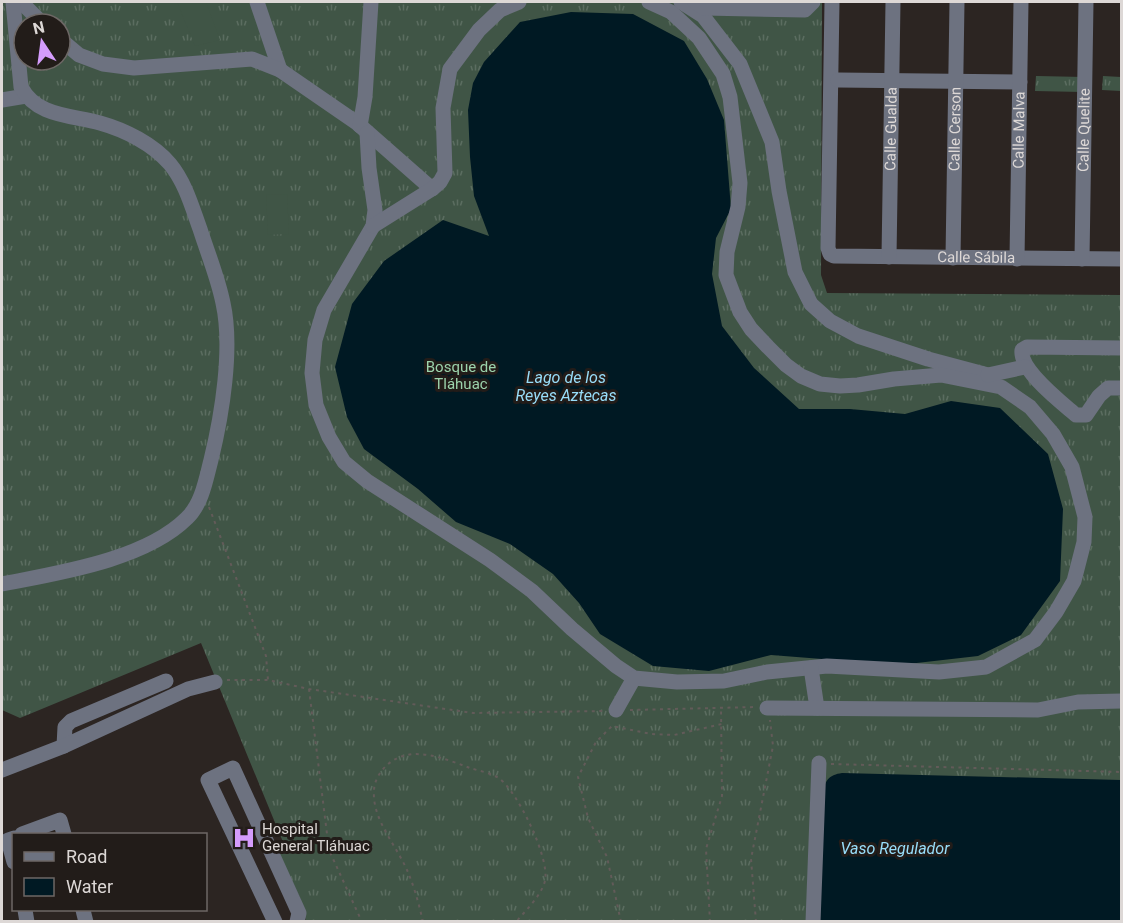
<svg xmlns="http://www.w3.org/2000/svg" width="1123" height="923" viewBox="0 0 1123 923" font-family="Roboto,sans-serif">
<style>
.grass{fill:url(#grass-tufts);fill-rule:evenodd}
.garden{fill:#405546}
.water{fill:#001923}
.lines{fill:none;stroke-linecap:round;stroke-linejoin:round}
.path{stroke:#625b59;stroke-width:2;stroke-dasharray:3 4.5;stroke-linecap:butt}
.minor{stroke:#6d7280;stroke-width:15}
.labels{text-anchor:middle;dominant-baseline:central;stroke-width:6;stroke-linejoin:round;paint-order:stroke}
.street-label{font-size:15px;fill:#ddd8d6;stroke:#221c19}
.park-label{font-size:15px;fill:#9cd3ac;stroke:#221c19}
.poi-label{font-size:15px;fill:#ddd8d6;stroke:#221c19;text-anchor:start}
.water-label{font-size:16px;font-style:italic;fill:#98ddf9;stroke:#221c19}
</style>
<defs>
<pattern id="grass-tufts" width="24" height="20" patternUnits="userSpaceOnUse" patternTransform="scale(1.5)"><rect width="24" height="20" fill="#405546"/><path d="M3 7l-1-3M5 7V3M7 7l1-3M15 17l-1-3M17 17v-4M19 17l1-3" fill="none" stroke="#5b6d60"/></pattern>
</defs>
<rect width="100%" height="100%" fill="#2c2522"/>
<path class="grass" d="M2 2H822L821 275 827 293 1121 295V921H306L300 898 275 846 283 842 201 643 20 718 2 710ZM24 24H60V60H24Z
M1036 76 1084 77 1083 92 1035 91Z
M1103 76 1121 77V91L1102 90Z"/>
<path class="garden" d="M177 2H206L220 40 195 46Z
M287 194 289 234 268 235 266 195Z"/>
<path class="water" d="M571 12 633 14 684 41 707 79 724 120 731 209 716 238 712 274 722 326 754 368 799 409H850L905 414 951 401 1000 408 1048 454 1063 509 1060 581 1021 635 978 656 899 665 771 655 709 671 653 666 600 634 579 603 553 574 510 544 456 522 418 489 364 449 347 417 335 367 352 304 384 261 443 220 489 236 474 196 470 157 468 110 473 83 484 62 520 22Z
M842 773 1121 780V921L820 922 822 791C827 779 829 775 842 773Z"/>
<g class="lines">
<path class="path" d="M209 507 266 656 268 680
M227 680H268L309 689 473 713 603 711
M309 689 329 850 362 922
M630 710 756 707
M831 764 1122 772
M423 922C419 904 414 886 407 870 396 845 372 819 374 791 374 782 379 773 385 767 408 743 443 758 470 768 479 771 492 773 500 779 518 793 550 858 545 881 541 896 526 910 516 922
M621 922 607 857 588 818 578 777 596 742 612 726 651 734 674 735 722 724
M710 922 706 849 722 796 721 708
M756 922 751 859 773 746 770 720"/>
<g class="minor">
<path d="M21 2 43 24"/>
<path d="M257 2 280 70"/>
<path d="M681 2 703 16 740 64 772 142 779 191 795 272 811 304 830 321 858 336 928 359 988 375 991 378"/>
<path d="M695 2 704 8 805 10 813 2"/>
<path id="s1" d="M832 2 828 248 830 254 834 256 1122 259"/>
<path d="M60 39 79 55 103 64 134 68 252 59 280 70 357 123 432 189"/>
<path d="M838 80 1020 82"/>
<path d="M2 100 26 96"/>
<path d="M360 126 365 97 371 2"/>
<path d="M367 133 369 168 375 210 373 226 324 310 315 340 312 373 316 405 329 437 344 462 367 481 490 560 532 591 572 629 616 666 634 678 677 682 724 681 767 672 827 666 939 672 986 667 1035 640 1056 612 1074 581 1084 542 1085 517 1072 467 1053 434 1030 407 1001 387 941 375 894 379 858 385 840 386 820 384 801 376 786 365 768 347 751 329 740 312 726 275 727 252 738 207 740 183 730 97 723 74 699 38 671 12 649 2"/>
<path d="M373 226 432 189 440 182 445 173 443 108 450 69 479 30 500 10 519 2"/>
<path id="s2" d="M889 257 893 2"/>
<path id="s3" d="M953 258 957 2"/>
<path id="s4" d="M1017 259 1021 2"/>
<path id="s5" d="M1082 259 1086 2"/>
<path d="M1122 348 1027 347 1022 350C1019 370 1061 402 1076 415H1086L1099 396 1108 388H1122"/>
<path d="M988 375 1025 367"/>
<path d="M2 584C58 573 145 560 187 518 202 504 206 479 211 460 222 415 233 348 223 303 218 278 208 254 200 229 192 207 185 182 170 164 153 144 125 130 100 123 71 115 37 117 21 87L13 2"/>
<path d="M811 668 817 708"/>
<path d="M767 708 1038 710 1078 702 1122 701"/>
<path d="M616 710 634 678"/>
<path d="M64 746 65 727 71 721 166 681"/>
<path d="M2 770 64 746 188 689 215 682"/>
<path d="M22 834 60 820 64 834"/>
<path d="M14 838 8 840 14 862"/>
<path d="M25 910 27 922"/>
<path d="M83 910 86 922"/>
<path d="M275 922 208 780 233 768 299 913 297 922"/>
<path d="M813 922 819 763"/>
</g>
</g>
<defs>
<g id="hospital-bare" transform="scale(1.8)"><path d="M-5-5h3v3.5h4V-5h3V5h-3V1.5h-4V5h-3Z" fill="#d49cfc" stroke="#221c19" stroke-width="2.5" paint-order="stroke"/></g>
</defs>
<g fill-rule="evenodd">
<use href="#hospital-bare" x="244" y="838"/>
</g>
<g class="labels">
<g class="street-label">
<text stroke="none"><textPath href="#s2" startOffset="128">Calle Gualda</textPath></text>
<text stroke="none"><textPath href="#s3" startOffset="129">Calle Cerson</textPath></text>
<text stroke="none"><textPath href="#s4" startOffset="129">Calle Malva</textPath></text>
<text stroke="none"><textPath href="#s5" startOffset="129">Calle Quelite</textPath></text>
<text stroke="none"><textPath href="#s1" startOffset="399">Calle Sábila</textPath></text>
</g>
<g class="park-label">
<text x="461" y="367">Bosque de<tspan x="461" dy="17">Tláhuac</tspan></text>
</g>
<g class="poi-label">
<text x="262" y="829">Hospital<tspan x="262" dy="17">General Tláhuac</tspan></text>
</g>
<g class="water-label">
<text x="566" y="377">Lago de los<tspan x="566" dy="18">Reyes Aztecas</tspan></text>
<text x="895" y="848">Vaso Regulador</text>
</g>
</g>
<rect width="1123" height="923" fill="none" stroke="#ddd8d6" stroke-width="6"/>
<rect x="12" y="833" width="195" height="78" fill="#221c19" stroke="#6d6765" stroke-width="1.5"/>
<rect x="24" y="852" width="30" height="9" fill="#6d7280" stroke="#6d6765" stroke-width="1.5"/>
<text x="66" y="863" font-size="18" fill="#ddd8d6">Road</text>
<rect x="24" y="878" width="30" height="18" fill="#001923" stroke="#6d6765" stroke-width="1.5"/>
<text x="66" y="893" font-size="18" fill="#ddd8d6">Water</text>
<g transform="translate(42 42) rotate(347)"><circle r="28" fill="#221c19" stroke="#6d6765" stroke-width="1.5"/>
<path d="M0-4.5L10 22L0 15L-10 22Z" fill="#d49cfc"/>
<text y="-9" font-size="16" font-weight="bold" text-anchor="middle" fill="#ddd8d6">N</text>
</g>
</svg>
